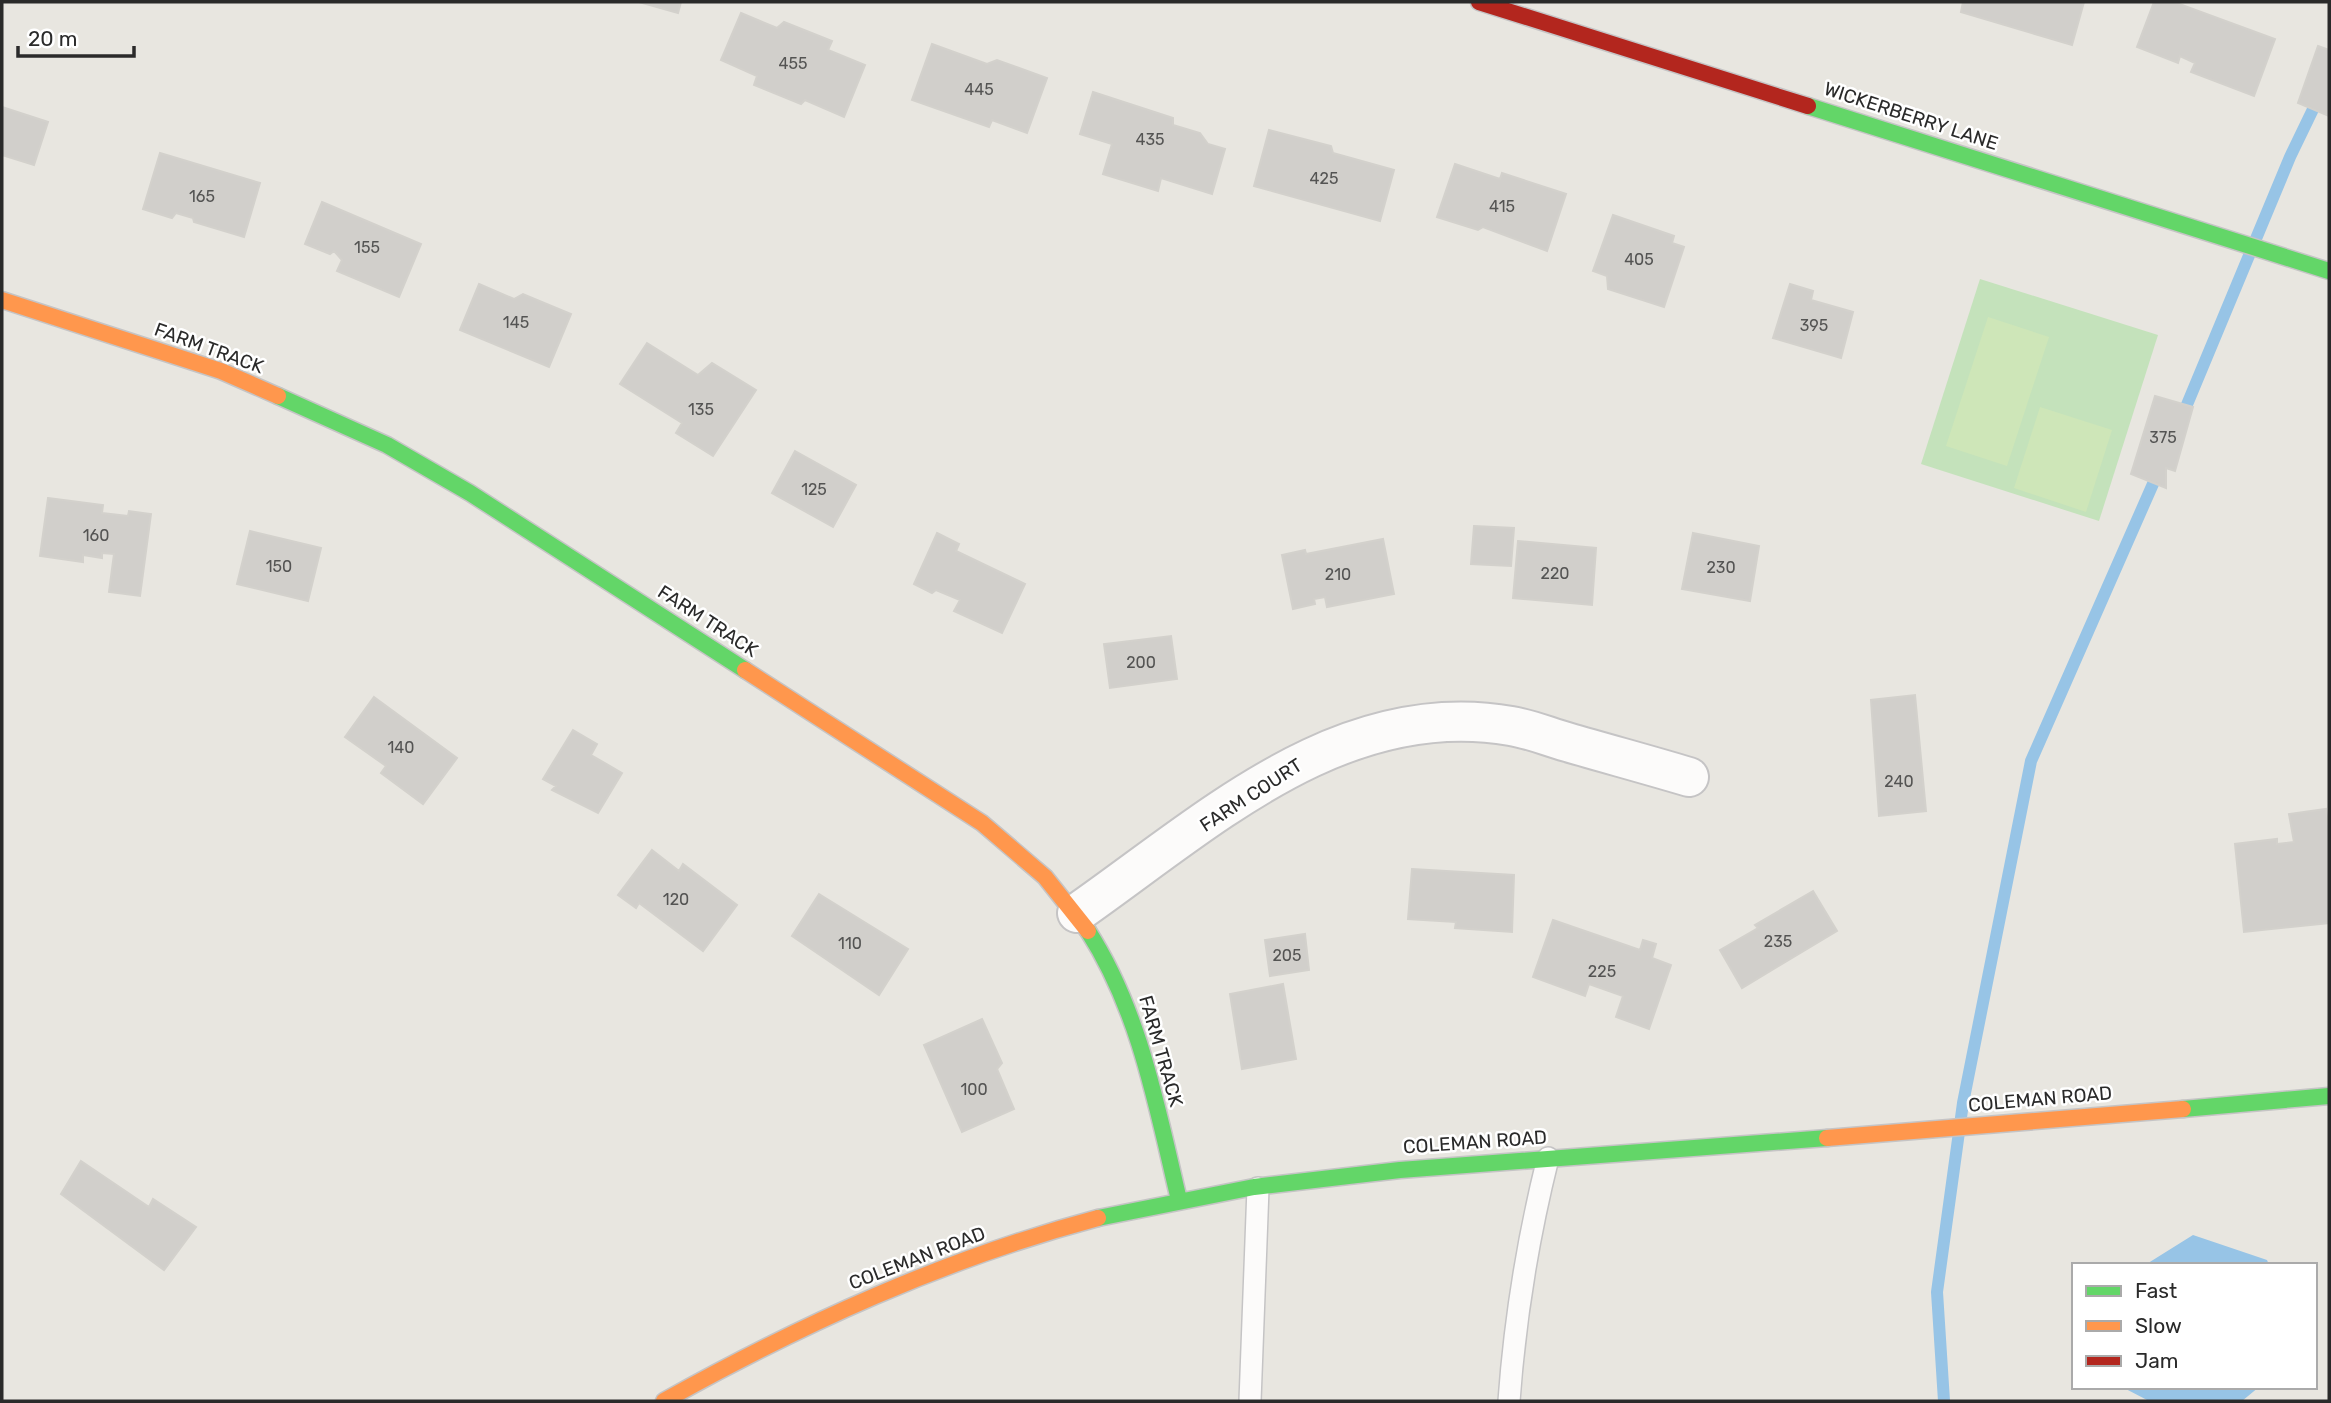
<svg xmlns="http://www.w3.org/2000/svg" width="2331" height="1403" viewBox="0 0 2331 1403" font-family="Rubik,sans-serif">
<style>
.green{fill:#c4e2bb}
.pitch{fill:#cee6b8}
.water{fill:#97c4e6}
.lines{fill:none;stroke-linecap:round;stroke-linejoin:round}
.stream{stroke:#97c4e6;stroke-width:12}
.building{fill:#d1cfcb;stroke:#d3d1cc;stroke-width:2}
.lane-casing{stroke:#c5c4c5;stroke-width:24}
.street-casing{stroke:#c5c4c5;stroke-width:42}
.fast-casing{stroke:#c5c4c5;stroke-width:19}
.slow-casing{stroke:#c5c4c5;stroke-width:19}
.jam-casing{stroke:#c5c4c5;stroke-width:19}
.lane{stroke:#fcfbfa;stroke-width:21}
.street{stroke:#fcfbfa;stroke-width:38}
.fast{stroke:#63d668;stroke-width:16}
.slow{stroke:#ff974d;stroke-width:16}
.jam{stroke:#b3261e;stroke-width:16}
.labels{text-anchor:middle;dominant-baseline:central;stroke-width:5;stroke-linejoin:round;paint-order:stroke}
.number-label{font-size:16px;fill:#545453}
.street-label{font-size:19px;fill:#2a2a2a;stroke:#fff}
</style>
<rect width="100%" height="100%" fill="#e8e6e0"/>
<path class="green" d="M1980 279 2158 335 2099 521 1921 464Z"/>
<path class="pitch" d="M1988 317 2049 337 2007 466 1946 446Z
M2040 407 2112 430 2086 512 2014 488Z"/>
<path class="water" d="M2193 1235 2267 1260 2269 1265H2145Z
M2122 1387H2259L2242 1401H2149Z"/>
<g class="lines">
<path class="stream" d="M2181 419 2290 157 2329 76
M1944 1401 1937 1292 1963 1103 2031 761 2160 468"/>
</g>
<path class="building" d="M639 2H681L678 13Z
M1963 2H2084L2072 45 1961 12Z
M2154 2H2174L2275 39 2254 96 2191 72 2195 63 2180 56 2178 63 2137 47Z
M741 13 777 28 784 22 832 41 828 50 865 65 844 117 805 100 801 104 754 85 757 76 721 60Z
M932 44 987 64 997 60 1047 78 1027 133 992 120 989 127 912 100Z
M2318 46 2329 50V116L2298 103Z
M1093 92 1173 118V125L1200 133 1208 144 1225 149 1212 194 1161 178 1158 191 1103 174 1112 144 1080 134Z
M2 107 48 122 34 165 2 155Z
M1269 130 1331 146 1333 153 1394 170 1380 221 1254 186Z
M160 153 260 183 244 237 194 222 193 218 176 213 172 218 143 209Z
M1455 164 1500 179 1502 173 1566 194 1547 251 1483 227 1478 230 1437 217Z
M322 202 421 244 399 297 337 271 342 260 334 251 330 254 305 244Z
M1613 215 1674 236 1672 243 1684 247 1664 307 1608 289 1607 276 1593 271Z
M479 284 514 299 523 294 571 314 549 367 460 330Z
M1790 284 1813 291 1811 300 1853 312 1841 358 1773 338Z
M647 343 698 375 712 363 756 390 713 456 676 433 682 423 620 384Z
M2155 396 2193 407 2175 471 2166 468V488L2131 474Z
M795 451 856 485 833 527 772 493Z
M48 498 103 505 102 513 128 516 129 511 151 514 140 596 109 592 114 554 102 553V558L83 555V562L40 556Z
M1474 526 1514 528 1511 566 1471 564Z
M250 531 321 548 308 601 237 584Z
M937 533 959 544 956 551 1025 584 1002 633 954 611 960 600 936 590 932 593 914 584Z
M1693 533 1759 546 1750 601 1682 589Z
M1383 539 1394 594 1327 607 1325 597 1314 599 1315 604 1293 609 1282 555 1305 550 1306 554Z
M1518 541 1596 548 1592 605 1513 598Z
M1171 636 1177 679 1110 688 1104 644Z
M1915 695 1926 811 1879 816 1871 700Z
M374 697 457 758 423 804 381 773 386 766 345 737Z
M573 730 597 744 591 755 622 773 598 813 552 790 556 786 543 779Z
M2326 809 2329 832V923L2244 932 2235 844 2277 839V844L2294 842 2289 814Z
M652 850 679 871 683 864 737 905 703 951 639 903 636 908 618 895Z
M1412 869 1514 875 1512 932 1455 928 1456 922 1408 919Z
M1813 891 1837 931 1742 988 1720 950 1758 928 1755 925Z
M819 894 908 949 879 995 792 936Z
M1553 920 1640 950 1643 940 1656 944 1652 958 1671 965 1649 1029 1616 1017 1623 996 1589 984 1585 996 1533 977Z
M1305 934 1309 970 1270 976 1265 940Z
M1283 984 1296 1059 1242 1069 1230 994Z
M982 1019 1002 1063 997 1069 1014 1109 962 1132 924 1045Z
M81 1161 149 1207 153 1199 196 1227 164 1270 61 1194Z"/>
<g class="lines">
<g class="lane-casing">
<path id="lane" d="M1250 1401 1258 1188
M1509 1401C1515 1318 1528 1238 1548 1158"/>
</g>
<g class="street-casing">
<path id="street" d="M1077 913C1206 823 1341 696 1511 726 1530 729 1549 737 1567 742 1608 754 1649 765 1689 777"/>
</g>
<g class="fast-casing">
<path id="fast" d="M1808 106 2329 271
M278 396 387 445 470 493 745 670
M1088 931C1140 1012 1157 1108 1179 1200
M2183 1109 2329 1096
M1098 1218 1254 1187 1400 1170 1827 1138"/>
</g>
<g class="slow-casing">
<path id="slow" d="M2 300 221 371 278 396
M745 670 982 823 1045 877 1088 931
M1827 1138 2183 1109
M664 1401C802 1324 944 1259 1098 1218"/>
</g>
<g class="jam-casing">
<path id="jam" d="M1479 2 1808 106"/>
</g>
<use href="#lane" class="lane"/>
<use href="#street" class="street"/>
<use href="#fast" class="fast"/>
<use href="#slow" class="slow"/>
<use href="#jam" class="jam"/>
</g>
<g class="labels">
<g class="number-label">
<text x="793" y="63">455</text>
<text x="979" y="89">445</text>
<text x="1150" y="139">435</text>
<text x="1324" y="178">425</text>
<text x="202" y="196">165</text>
<text x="1502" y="206">415</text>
<text x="367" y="247">155</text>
<text x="1639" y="259">405</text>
<text x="516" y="322">145</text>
<text x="1814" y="325">395</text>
<text x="701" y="409">135</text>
<text x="2163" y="437">375</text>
<text x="814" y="489">125</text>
<text x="96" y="535">160</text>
<text x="279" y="566">150</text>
<text x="1721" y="567">230</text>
<text x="1555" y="573">220</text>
<text x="1338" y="574">210</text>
<text x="1141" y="662">200</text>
<text x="401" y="747">140</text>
<text x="1899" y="781">240</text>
<text x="676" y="899">120</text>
<text x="1778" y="941">235</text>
<text x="850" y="943">110</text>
<text x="1287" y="955">205</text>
<text x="1602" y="971">225</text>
<text x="974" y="1089">100</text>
</g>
<g class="street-label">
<text transform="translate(1911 116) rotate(18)">WICKERBERRY LANE</text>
<text transform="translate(209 348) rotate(20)">FARM TRACK</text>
<text transform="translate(708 621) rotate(33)">FARM TRACK</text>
<text transform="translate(1251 795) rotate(-33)">FARM COURT</text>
<text transform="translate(1161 1051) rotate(74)">FARM TRACK</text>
<text transform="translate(2040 1099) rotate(-5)">COLEMAN ROAD</text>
<text transform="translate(1475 1142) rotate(-4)">COLEMAN ROAD</text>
<text transform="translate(917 1258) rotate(-21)">COLEMAN ROAD</text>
</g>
</g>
<rect width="2331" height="1403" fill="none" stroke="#2a2a2a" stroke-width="7"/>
<rect x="2072" y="1263" width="245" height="126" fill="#ffffff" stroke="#aaaaaa" stroke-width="2"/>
<rect x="2086" y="1286" width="35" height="10" fill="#63d668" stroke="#aaaaaa" stroke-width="2"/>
<text x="2135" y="1298" font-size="21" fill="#2a2a2a">Fast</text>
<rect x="2086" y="1321" width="35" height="10" fill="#ff974d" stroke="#aaaaaa" stroke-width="2"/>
<text x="2135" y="1333" font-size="21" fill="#2a2a2a">Slow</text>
<rect x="2086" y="1356" width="35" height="10" fill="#b3261e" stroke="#aaaaaa" stroke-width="2"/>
<text x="2135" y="1368" font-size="21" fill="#2a2a2a">Jam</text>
<path d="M18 46v10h116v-10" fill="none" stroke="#2a2a2a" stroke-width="3.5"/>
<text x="28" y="46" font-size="21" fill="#2a2a2a" stroke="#ffffff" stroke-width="5" paint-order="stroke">20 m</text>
</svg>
